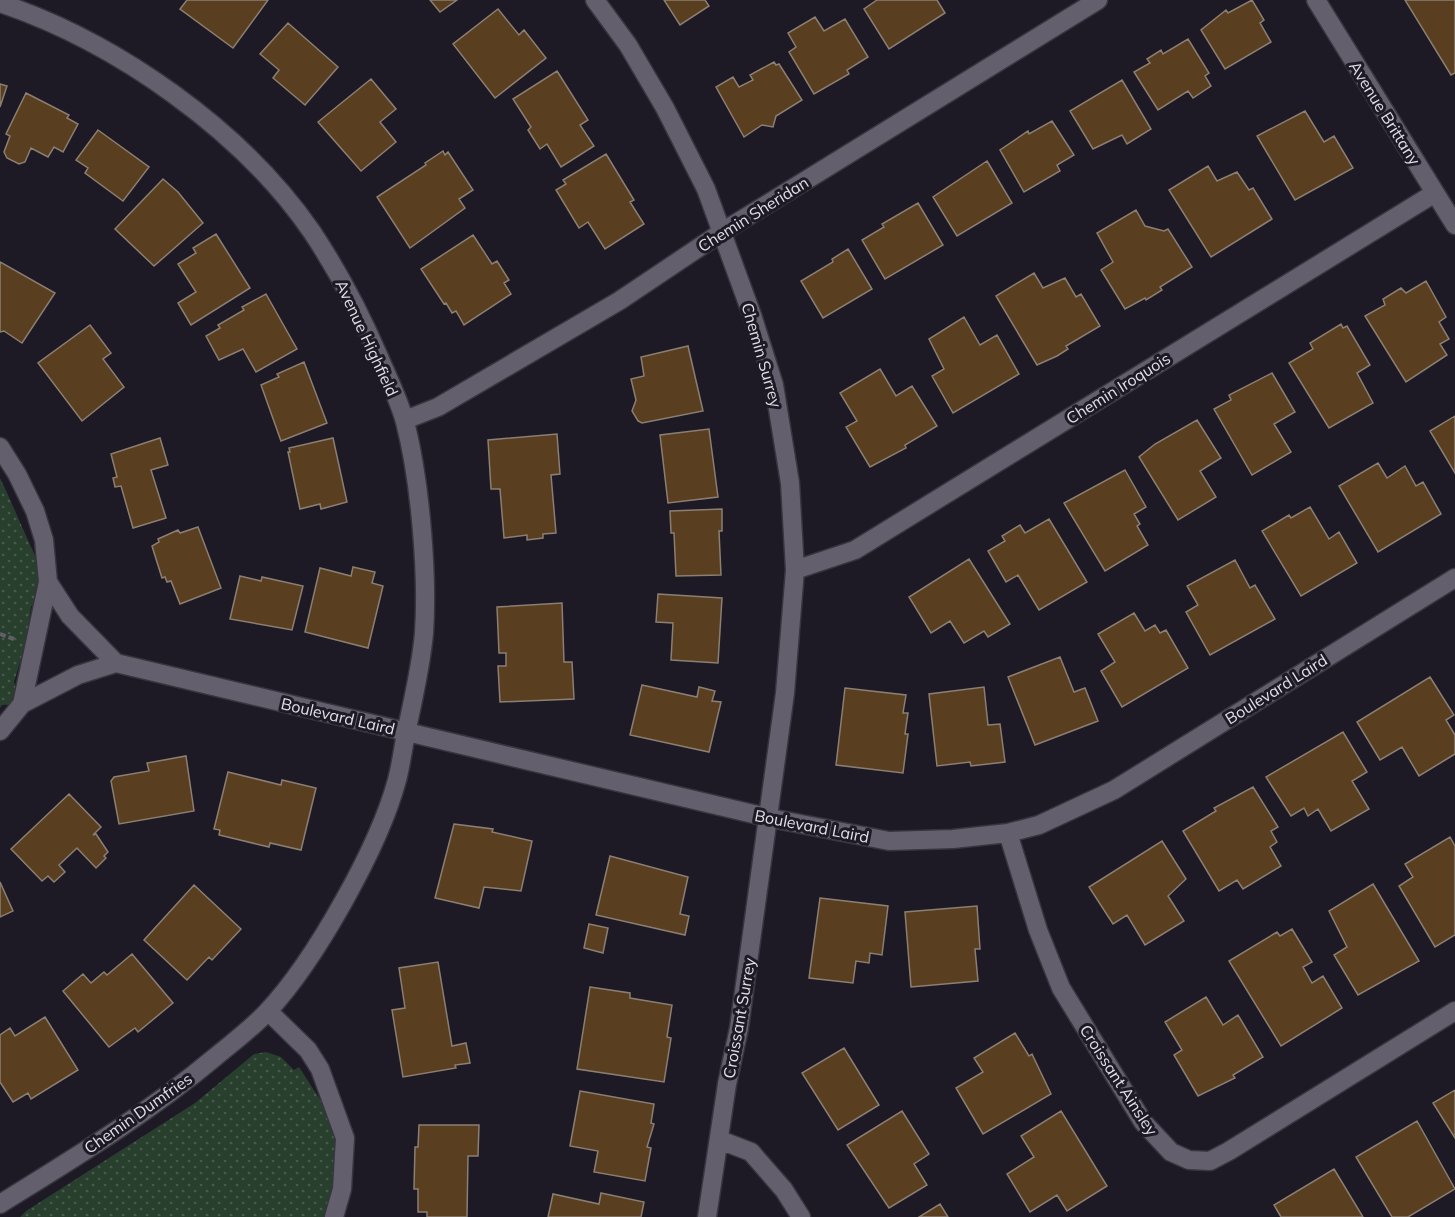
<svg xmlns="http://www.w3.org/2000/svg" width="1455" height="1217" viewBox="0 0 1455 1217" font-family="Mulish,sans-serif">
<style>
.grass{fill:url(#grass-dots)}
.building{fill:#593f20;stroke:#8b7f73;stroke-width:1.5}
.lines{fill:none;stroke-linecap:round;stroke-linejoin:round}
.minor-casing{stroke:#37353e;stroke-width:21}
.path{stroke:#635f6a;stroke-width:4;stroke-dasharray:6 3;stroke-linecap:butt}
.minor{stroke:#635f6d;stroke-width:18}
.labels{text-anchor:middle;dominant-baseline:central;stroke-width:6;stroke-linejoin:round;paint-order:stroke}
.street-label{font-size:16px;fill:#e1dfe7;stroke:#1d1925}
</style>
<defs>
<pattern id="grass-dots" width="8" height="8" patternUnits="userSpaceOnUse" patternTransform="scale(1.5)"><rect width="8" height="8" fill="#283f2d"/><path d="M2 2h.1M6 6h.1" fill="none" stroke="#475a4b" stroke-width="1.8" stroke-linecap="round"/></pattern>
</defs>
<rect width="100%" height="100%" fill="#1d1925"/>
<path class="grass" d="M0 478C17 513 30 548 48 582L31 607 26 643 14 682 22 704 2 705 0 708Z
M266 1052 281 1057 294 1070 299 1067 345 1138 334 1217H20L26 1211 195 1103 254 1054Z"/>
<path class="building" d="M187 0H268L233 48 180 9Z
M430 0H457L440 12Z
M664 0H705L709 6 680 25Z
M877 0H937L945 13 889 49 864 9Z
M1252 0 1264 20 1260 23 1271 42 1225 69 1201 30 1226 10 1228 13Z
M1405 0H1455V73L1451 75Z
M498 9 519 35 524 30 546 58 495 98 453 44Z
M815 17 824 31 845 19 868 57 847 70 849 74 814 94 789 52 796 47 788 33Z
M288 23 338 67 305 105 273 78 279 70 260 54Z
M1188 39 1209 73 1205 76 1211 86 1193 98 1188 91 1158 110 1134 72 1150 63 1147 59 1161 50 1163 54Z
M774 62 776 65 779 64 802 100 776 116 773 127 762 125 744 137 716 87 733 77 739 87 753 80 750 75Z
M557 71 588 120 580 125 594 146 561 167 547 144 540 149 528 130 531 127 513 99Z
M371 79 396 109 380 122 396 142 361 171 318 122Z
M1122 80 1151 129 1127 144 1122 135 1093 149 1070 111Z
M0 84 7 86 0 107Z
M26 93 69 115 67 118 78 124 63 152 54 147 48 157 31 148 25 162 19 164 7 158 4 152 10 136 6 134Z
M1305 111 1324 142 1334 136 1353 168 1295 200 1257 136Z
M1052 121 1074 155 1057 165 1060 171 1024 192 1000 150 1028 131 1029 134Z
M98 130 149 167 123 201 85 173 88 168 76 160Z
M443 151 445 155 448 152 473 190 459 199 465 208 410 248 377 197 426 165 425 163Z
M606 154 634 200 630 202 644 224 605 249 588 222 579 228 556 190 566 184 563 180Z
M987 161 1012 203 957 236 933 197Z
M1208 166 1217 181 1237 172 1249 190 1253 188 1272 219 1211 257 1169 190Z
M163 179 178 192 203 223 154 266 115 229Z
M918 203 943 245 885 279 862 240 884 227 882 224Z
M1136 210 1145 226 1164 231 1168 229 1192 267 1160 287 1162 290 1146 300 1145 298 1125 309 1101 270 1113 262 1097 233Z
M216 234 250 288 191 325 178 303 196 292 178 264 196 253 193 248Z
M473 235 492 264 497 261 509 280 504 283 511 294 464 325 456 311 452 313 446 303 444 304 421 269Z
M848 249 872 289 823 318 801 281 833 262 832 259Z
M0 262 55 293 22 343 4 331 0 332Z
M1034 273 1043 288 1065 278 1076 297 1081 294 1100 326 1066 346 1068 349 1057 356 1037 365 996 296Z
M1426 281 1446 317 1439 322 1449 339 1440 344 1447 355 1406 382 1365 316 1385 305 1383 299 1401 288 1406 293Z
M266 294 297 349 256 372 243 349 219 360 206 336 220 328 218 325 244 310 242 307Z
M964 317 980 345 997 335 1019 374 953 413 932 376 944 369 929 339Z
M1341 324 1343 328 1347 326 1370 365 1357 373 1373 403 1329 428 1289 363 1313 349 1310 343Z
M90 325 111 353 103 359 124 387 82 421 38 363Z
M688 346 703 411 642 423 638 421 632 411 636 400 631 379 644 376 641 357Z
M304 362 327 423 281 441 261 385 279 377 277 374Z
M880 369 896 396 912 386 937 426 905 445 906 448 870 467 846 427 857 421 840 393Z
M1272 373 1295 412 1274 424 1291 452 1252 475 1214 409 1231 400 1229 395Z
M1455 416V473L1430 431Z
M1197 420 1221 458 1200 471 1216 497 1178 520 1139 457 1155 444Z
M709 429 718 497 668 503 660 435Z
M557 434 560 474 551 475 556 533 543 534V538L527 540V535L504 538 500 489H491L488 440Z
M160 438 168 465 151 470 166 518 133 528 121 486 115 487 113 478 117 477 111 454Z
M333 438 347 502 321 509 320 504 300 509 288 452H290L289 448Z
M1378 463 1387 478 1405 466 1416 486 1423 482 1441 514 1378 552 1339 486Z
M1125 470 1146 507 1134 514 1140 524 1137 526 1148 545 1105 571 1064 503Z
M1310 507 1329 539 1339 532 1357 563 1301 596 1262 531 1289 515 1291 518Z
M722 509V531H719L721 575 676 576 674 533H671L670 511Z
M1049 519 1087 582 1039 610 1018 575 1006 582 988 551 1005 541 1002 536 1020 525 1025 533Z
M198 527 221 588 180 604 171 581 167 582 165 577 162 578 152 546 159 542 158 539 178 530 180 533Z
M969 559 1010 624 988 637 984 631 964 643 950 621 931 633 909 597Z
M1235 560 1250 588 1255 585 1275 619 1210 655 1186 612 1198 605 1187 586Z
M353 567 375 572 372 583 383 586 368 648 305 632 320 568 351 576Z
M240 576 261 581 262 577 303 586 292 630 230 619Z
M658 594 722 598 718 663 671 660 673 623 656 622Z
M562 603 564 662H572L574 699 500 702 498 666H506V653H499L497 607Z
M1134 613 1145 631 1155 625 1160 633 1166 630 1188 668 1122 707 1101 671 1115 662 1098 634Z
M1060 657 1074 692 1085 688 1098 721 1035 745 1008 677Z
M1430 677 1454 715 1446 720 1455 735V754L1419 776 1402 747 1380 760 1357 722Z
M642 685 697 697 699 687 715 691 712 701 721 702 709 752 630 735Z
M984 687 988 725 1000 724 1005 762 971 766 970 762 937 766 929 694Z
M845 688 906 695 903 713H908L905 734H908L903 773 836 765Z
M1343 732 1367 772 1352 781 1369 809 1331 831 1318 809 1308 816 1304 808 1291 816 1266 777Z
M186 756 194 811 119 824 111 781 114 777 149 771 147 763Z
M228 772 281 785 282 780 316 788 301 850 270 843 269 847 219 835 220 830 214 829Z
M1253 787 1278 827 1271 831 1277 842 1270 847 1281 866 1243 889 1237 880 1219 891 1183 831 1216 811 1214 808Z
M69 794 101 827 93 835 96 834 108 852 104 856 106 858 96 868 77 848 59 865 65 872 54 882 48 876 42 881 11 849Z
M454 824 493 829 492 832 532 841 521 891 484 887 479 908 435 898Z
M1450 837 1455 846V935L1435 947 1399 886 1413 877 1405 864Z
M1162 841 1186 879 1168 896 1184 921 1145 945 1127 915 1113 924 1089 887Z
M610 856 688 877 680 914 689 916 685 935 596 915Z
M0 882 13 911 0 917Z
M1373 884 1419 961 1358 995 1334 955 1347 947 1329 911Z
M194 885 241 929 212 960 209 957 187 980 144 940Z
M820 898 888 906 882 955 870 953 869 963 856 961 853 983 809 978Z
M977 906 980 949H975L978 981 911 987 905 912Z
M589 924 608 928 603 953 584 948Z
M1292 929 1312 962 1303 967 1312 983 1323 976 1342 1008 1281 1046 1229 961 1277 932 1280 936Z
M132 954 173 1003 138 1032 135 1028 109 1047 63 991 83 974 91 983 104 972 107 975Z
M438 962 452 1046 466 1043 470 1063 455 1065 456 1068 403 1077 392 1010 405 1008 399 968Z
M590 987 630 993V998L672 1005 667 1037 671 1038 664 1082 577 1069Z
M1206 997 1223 1025 1238 1015 1263 1057 1233 1075 1235 1078 1198 1096 1174 1055 1182 1050 1165 1022Z
M45 1017 78 1070 31 1099 28 1093 13 1102 0 1082V1035L10 1028 15 1036Z
M1015 1033 1029 1056 1032 1054 1051 1094 983 1134 956 1088 983 1072 974 1058Z
M844 1048 879 1105 838 1130 802 1073Z
M1455 1090V1138L1433 1103Z
M580 1091 654 1104 651 1123 654 1124 647 1147 651 1148 645 1181 594 1172 598 1151 570 1146Z
M902 1111 929 1154 914 1164 927 1185 889 1208 847 1145Z
M1061 1111 1107 1186 1067 1211 1057 1195 1030 1212 1007 1174 1034 1157 1021 1136Z
M1417 1121 1455 1189 1408 1217H1392L1356 1157Z
M419 1125H479L478 1156H468L467 1217H427V1212H418V1189H414L415 1147H418Z
M1334 1169 1363 1217H1281L1274 1205Z
M601 1193 644 1202 641 1217H548L553 1194 599 1204Z
M940 1204 948 1217H919Z"/>
<g class="lines">
<g class="minor-casing">
<path id="minor" d="M595 0 628 45 665 108 706 189 752 315 774 385 790 483 795 570 785 693 739 1028 727 1084 707 1217
M1316 0 1455 225
M0 3C116 42 242 130 312 232 338 271 360 313 379 357 388 378 399 400 405 422 420 480 428 573 424 633 421 667 413 700 406 733 403 749 401 765 397 780 379 847 315 961 267 1012 251 1029 232 1043 214 1058 147 1114 74 1158 0 1204
M405 420 438 407 619 301 722 232 1098 0
M0 447 17 474 35 511 44 540 48 582 22 704
M795 570 855 550 1435 193
M48 582 70 616 116 663
M0 731 22 704 78 675 116 663 770 818 889 841 953 839 1008 833 1039 825 1114 790 1455 578
M1008 833 1038 930 1061 988 1143 1122 1171 1152 1189 1160 1210 1161 1229 1151 1455 1011
M268 1011 308 1050 320 1069 345 1138 342 1189 334 1217
M720 1140 751 1152 784 1190 801 1217"/>
</g>
<path class="path" d="M0 634 14 639"/>
<use href="#minor" class="minor"/>
</g>
<g class="labels">
<g class="street-label">
<text transform="translate(1385 113) rotate(58)">Avenue Brittany</text>
<text transform="translate(753 214) rotate(-32)">Chemin Sheridan</text>
<text transform="translate(367 338) rotate(65)">Avenue Highfield</text>
<text transform="translate(762 355) rotate(74)">Chemin Surrey</text>
<text transform="translate(1118 388) rotate(-32)">Chemin Iroquois</text>
<text transform="translate(1276 689) rotate(-32)">Boulevard Laird</text>
<text transform="translate(338 716) rotate(13)">Boulevard Laird</text>
<text transform="translate(812 826) rotate(11)">Boulevard Laird</text>
<text transform="translate(739 1018) rotate(-80)">Croissant Surrey</text>
<text transform="translate(1119 1080) rotate(57)">Croissant Ainsley</text>
<text transform="translate(138 1113) rotate(-35)">Chemin Dumfries</text>
</g>
</g>
</svg>
